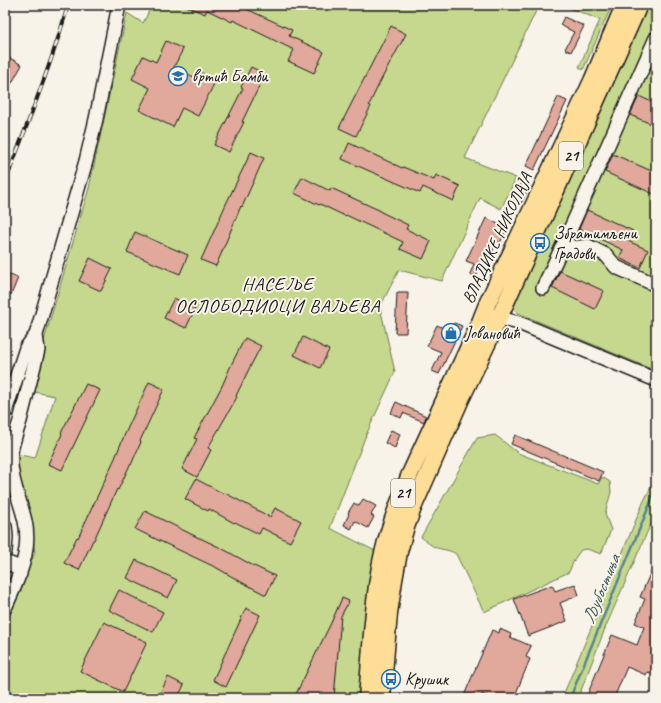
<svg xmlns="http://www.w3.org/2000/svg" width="661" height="703" viewBox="0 0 661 703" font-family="Caveat,sans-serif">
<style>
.green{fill:#c5d88d;stroke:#707a54}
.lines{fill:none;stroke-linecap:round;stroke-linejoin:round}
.stream{stroke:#578490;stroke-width:2.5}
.building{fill:#e1a89c;stroke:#1c1c1c}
.minor-casing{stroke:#1c1c1c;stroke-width:16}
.major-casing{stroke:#1c1c1c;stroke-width:19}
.minor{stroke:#f7f3e8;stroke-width:13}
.major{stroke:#fedd96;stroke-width:16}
.rail-casing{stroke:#1c1c1c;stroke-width:4}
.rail{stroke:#f7f3e8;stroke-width:2.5;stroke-dasharray:8;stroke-linecap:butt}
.labels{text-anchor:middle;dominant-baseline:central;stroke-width:4;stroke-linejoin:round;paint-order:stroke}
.shield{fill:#f7f3e8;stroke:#5e5c59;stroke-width:1}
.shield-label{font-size:16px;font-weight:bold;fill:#1c1c1c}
.poi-label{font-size:17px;fill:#1c1c1c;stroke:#f7f3e8;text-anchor:start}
.street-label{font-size:17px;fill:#1c1c1c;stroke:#f7f3e8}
.water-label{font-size:18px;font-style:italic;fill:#3e5960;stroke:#f7f3e8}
.quarter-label{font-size:19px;letter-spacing:1px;fill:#1c1c1c;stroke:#f7f3e8}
</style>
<rect width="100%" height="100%" fill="#f7f3e8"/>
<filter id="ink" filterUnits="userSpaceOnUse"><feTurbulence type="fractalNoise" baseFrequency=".025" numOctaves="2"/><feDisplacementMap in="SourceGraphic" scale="8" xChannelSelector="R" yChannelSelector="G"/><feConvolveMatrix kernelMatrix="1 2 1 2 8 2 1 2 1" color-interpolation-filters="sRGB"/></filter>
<g filter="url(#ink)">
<path class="green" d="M152 5H539L465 158 516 178 501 209 480 198 442 281 399 270 380 307 395 372 366 435 330 528 383 555 368 698H5V615L35 553 30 522 23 507 15 454 35 458 55 396 29 391 89 188 127 13 143 23Z
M562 5H612L583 70 579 67 600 20Z
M645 5H656V371L518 313 513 307 511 298Z
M495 435 518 453 598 484 602 477 610 482 611 492 605 514 611 530 601 554 587 549 581 550 575 558 569 572 484 612 456 554C450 550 444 550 437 548 431 546 426 541 421 537L477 438Z
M656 476V512L606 626 578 698H562L643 503Z"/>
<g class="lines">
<path class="stream" d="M570 698 656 489"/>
</g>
<path class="building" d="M184 5H238L292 30 289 36 324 52 314 73 288 61 294 50 233 20 232 22 207 10 205 14Z
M564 17 584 26 571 52 565 49 574 32 560 25Z
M391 26 406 34 381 80 369 105 371 106 356 136 339 128Z
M166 41 183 49 174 67 194 77 197 71 216 80 198 116 182 108 173 127 139 110 150 88 132 79 143 56 156 62Z
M8 57 22 65 5 95V62Z
M251 67 265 74 242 122H244L229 152 214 145 243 88 241 87Z
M639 96 656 104V126L630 115Z
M558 97 567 101 534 170 526 166Z
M349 143 402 168 403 167 434 180 436 175 460 186 453 201 423 187 420 193 342 159Z
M251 152 264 158 242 207 241 206 216 266 201 260 226 204Z
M613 154 656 173V195L605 172Z
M302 177 330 191 331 188 381 211V212L408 225 406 229 431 241 423 259 400 249 403 242 346 215 345 216 320 204 319 205 294 193Z
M522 181 530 185 521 203 513 199Z
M587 210 633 231 628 241 648 250 640 268 619 258 623 250 579 229Z
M486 218 500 225 501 223 508 227 500 243 497 241 489 260 487 259 483 268 480 267 476 277 470 274 474 264 466 261Z
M135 232 188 255 180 274 127 252Z
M90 258 112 269 101 291 79 281Z
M560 271 604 291 595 309 552 288Z
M5 273 18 278 11 295 5 292Z
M397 293H408L406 333H395Z
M174 298 195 309 186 328 164 318Z
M454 323 462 326 439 374 432 371 441 352 427 346 437 325 450 331Z
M303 337 329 350 320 368 294 355Z
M245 338 261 346 249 369 236 396 237 397 208 448 211 450 197 477 182 469 197 439 194 438 222 386 232 363Z
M149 382 164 389 140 441 141 442 131 465H130L118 490 117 489 94 540H93L79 570 64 563 77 537 78 538 102 486 115 458 124 436Z
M86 384 100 390 62 470 48 464 62 434 61 433Z
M396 402 426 416 424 422 403 413 401 418 391 413Z
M391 430 400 434 395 448 385 443Z
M515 435 603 472 599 481 511 444Z
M196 479 224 494 225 493 270 517 275 508 301 521 290 542 262 528 259 534 235 522 234 523 209 509 208 511 185 499Z
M363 499 376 506 371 515 374 517 368 528 355 521 351 529 344 525 349 514 348 513 354 503 359 506Z
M145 511 199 538H200L223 549 252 565 275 576 266 595 243 583 217 568 162 542 135 529Z
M136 560 177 580 168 598 127 578Z
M656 560V675L647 672 646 675 627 667 614 698H586L612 635 637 645 644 627 635 623 645 599 640 597Z
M575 584 579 595 560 603 567 621 528 636 514 599 552 585 555 591Z
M119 590 163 612 153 632 109 610Z
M342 598 349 601 341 616 334 698H294L331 623Z
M246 608 260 615 226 687 213 680Z
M104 622 147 642 123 692 80 671Z
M500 629 511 634 510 637 531 646 526 657 530 659 514 698H491L482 694 481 698H463L492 630 499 633Z
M168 677 184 685 181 691 177 698H158Z"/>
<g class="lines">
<g class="minor-casing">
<path id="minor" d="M564 243 656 38
M543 288 564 243 575 248 588 246 606 255 616 267 656 285
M491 315 499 318 519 323 656 380
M5 412 26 348 36 335
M5 526 6 537 5 551
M5 563C13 564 17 566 20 574
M5 608C17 581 32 552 25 521 20 499 9 477 11 453 12 443 17 431 20 421 26 397 32 374 38 350L36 335 86 161 96 119 119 5"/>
</g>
<g class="major-casing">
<path id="major" d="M367 698C371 654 372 610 380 567 386 535 398 504 410 474L478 327 488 302 592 81 624 5
M382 698 389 613 394 580 399 552 405 530 413 508 461 399 490 338 639 5"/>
</g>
<use href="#minor" class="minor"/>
<use href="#major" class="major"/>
<g class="rail-casing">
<path id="rail" d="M5 183C27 124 51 66 68 5"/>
</g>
<use href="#rail" class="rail"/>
</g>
</g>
<defs>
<g id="school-ring" transform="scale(1)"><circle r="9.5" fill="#f7f3e8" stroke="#1f6fb2" stroke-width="1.5"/><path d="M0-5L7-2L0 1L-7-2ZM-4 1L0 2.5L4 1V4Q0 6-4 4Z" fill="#1f6fb2"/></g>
<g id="bus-ring" transform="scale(1)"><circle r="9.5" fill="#f7f3e8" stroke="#1f6fb2" stroke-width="1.5"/><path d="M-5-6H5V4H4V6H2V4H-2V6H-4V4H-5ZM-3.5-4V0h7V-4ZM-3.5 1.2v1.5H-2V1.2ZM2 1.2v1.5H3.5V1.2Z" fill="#1f6fb2"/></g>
<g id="shop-ring" transform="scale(1)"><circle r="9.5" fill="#f7f3e8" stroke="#1f6fb2" stroke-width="1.5"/><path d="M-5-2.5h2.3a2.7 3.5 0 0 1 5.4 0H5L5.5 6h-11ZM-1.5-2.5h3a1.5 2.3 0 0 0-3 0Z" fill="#1f6fb2"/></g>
</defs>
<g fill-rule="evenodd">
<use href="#school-ring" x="178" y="76"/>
<use href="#bus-ring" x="540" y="243"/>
<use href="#shop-ring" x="451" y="333"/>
<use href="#bus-ring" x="391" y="679"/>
</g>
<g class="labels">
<g class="shield">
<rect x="559" y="142" width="24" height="28" rx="3"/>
<rect x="391" y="479" width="24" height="28" rx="3"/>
</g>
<g class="shield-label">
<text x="571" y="156">21</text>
<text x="403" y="493">21</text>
</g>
<g class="poi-label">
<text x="192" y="76">вртић Бамби</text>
<text x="554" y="233">Збратимљени<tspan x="554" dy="20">Градови</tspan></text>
<text x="465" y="333">Јовановић</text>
<text x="405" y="679">Крушик</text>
</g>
<g class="street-label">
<text transform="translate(497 238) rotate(-65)">ВЛАДИКЕ НИКОЛАЈА</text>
</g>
<g class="water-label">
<text transform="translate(601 589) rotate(-68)">Љубостиња</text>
</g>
<g class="quarter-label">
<text x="278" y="284">НАСЕЉЕ<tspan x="278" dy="22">ОСЛОБОДИОЦИ ВАЉЕВА</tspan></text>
</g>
</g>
<rect width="661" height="703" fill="none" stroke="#f7f3e8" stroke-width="20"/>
<rect x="10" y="10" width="641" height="683" fill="none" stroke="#1c1c1c" stroke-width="1.5" filter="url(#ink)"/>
</svg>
